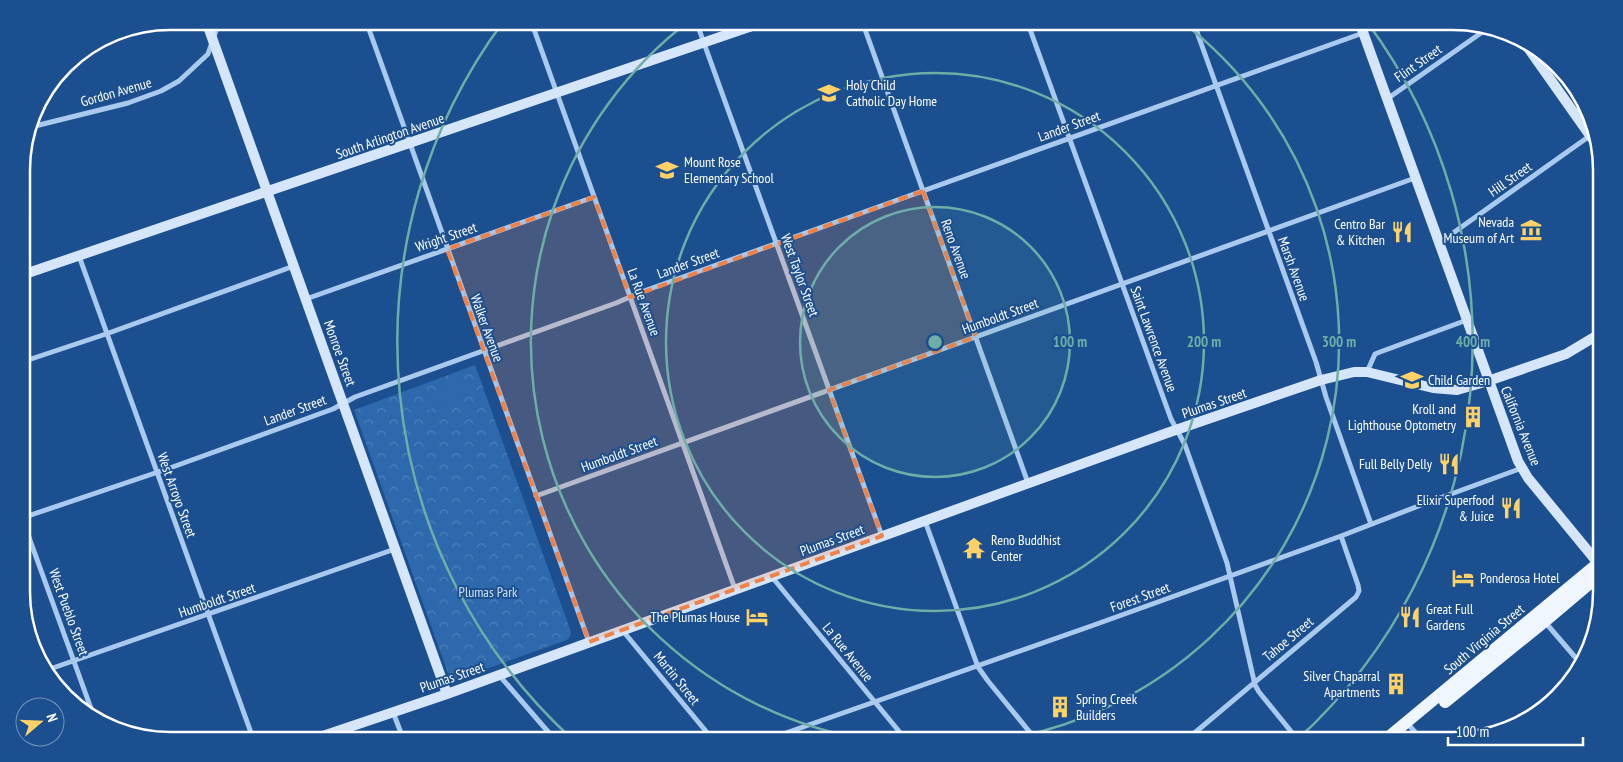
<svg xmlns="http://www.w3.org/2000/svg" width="1623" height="762" viewBox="0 0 1623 762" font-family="'PT Sans Narrow',sans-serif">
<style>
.forest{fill:url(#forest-crowns)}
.pitch{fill:#2e69ad}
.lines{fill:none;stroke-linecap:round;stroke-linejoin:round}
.street{stroke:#a9c9ee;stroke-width:5}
.secondary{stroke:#d6e6fa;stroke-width:10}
.primary{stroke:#f0f6ff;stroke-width:12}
.marked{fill:#ee8249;fill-opacity:0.2;stroke:#ee8249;stroke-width:4;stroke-dasharray:10 6;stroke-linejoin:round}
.ring{fill:none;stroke:#6fada8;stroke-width:2.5}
.labels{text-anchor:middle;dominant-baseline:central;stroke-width:4;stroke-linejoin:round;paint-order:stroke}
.street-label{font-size:14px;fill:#fff;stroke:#1b4f8f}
.poi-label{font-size:14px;fill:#fff;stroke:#1b4f8f;text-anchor:start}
.park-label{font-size:14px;fill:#cfe3fa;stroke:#1b4f8f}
.rim{fill:none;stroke:#fff;stroke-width:2.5}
.centre{fill:#6fada8;stroke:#1b4f8f;stroke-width:2.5}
.ring-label{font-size:15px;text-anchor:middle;font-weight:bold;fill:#6fada8;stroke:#1b4f8f;stroke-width:4;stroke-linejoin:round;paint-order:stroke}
</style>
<defs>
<pattern id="forest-crowns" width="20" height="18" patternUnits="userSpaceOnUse" patternTransform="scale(1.25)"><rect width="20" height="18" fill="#2e69ad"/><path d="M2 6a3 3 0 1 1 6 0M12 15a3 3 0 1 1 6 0" fill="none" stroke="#4d80b9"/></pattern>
</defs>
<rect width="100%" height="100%" fill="#1b4f8f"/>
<path class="forest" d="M475 365 571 632 570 637 567 640 458 679C453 679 451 678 448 673L354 410Z"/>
<path class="pitch" d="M465 380 470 395 428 410 423 395Z"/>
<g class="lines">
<path class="street" d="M366 21 589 642
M531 21 735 589
M696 21 882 536
M862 21 1028 483
M1027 21 1171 419 1185 445 1227 563 1255 685 1259 692 1298 740
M1193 21 1316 362 1326 397 1371 524
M1387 99 1488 28
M31 127 128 103 161 91 179 81 208 54 217 28 235 21
M1439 243 1591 135
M79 256 254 741
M306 299 594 197
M22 362 106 334 294 266
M1367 372 1375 354 1380 352 1467 320
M536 496 1415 178
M22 518 167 469 333 409 355 397 616 303 644 291 1363 33
M22 518 93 714
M925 521 978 667 988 681 1037 741
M772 577 907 741
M1545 622 1581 664
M623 631 714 741
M47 670 395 549
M499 675 556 741
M393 712 404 741
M1407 723 1422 740
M763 741 1094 625 1341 536 1421 505 1522 468
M1185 741 1356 597 1359 591 1358 585 1341 536"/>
<path class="secondary" d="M206 21 447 694
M1359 21 1518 461 1528 478 1602 568
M1526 45 1601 151
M22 275 767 21
M308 741 447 694 1167 433 1321 380 1354 372H1367L1433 388 1457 390 1488 381 1566 354 1601 333"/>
<path class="primary" d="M1445 702 1545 621 1602 573
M1385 740 1602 560"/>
</g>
<path class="marked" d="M923 191 976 337 829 390 882 536 589 642 447 249 594 197 630 297Z"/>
<circle cx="935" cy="342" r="135" fill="#6fada8" fill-opacity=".12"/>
<g class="ring">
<circle cx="935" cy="342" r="135"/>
<circle cx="935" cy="342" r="269"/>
<path d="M868 740A404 404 0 0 1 689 21M1181 21A404 404 0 0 1 1002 740"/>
<path d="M572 739A538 538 0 0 1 503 22M1367 22A538 538 0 0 1 1298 739"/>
</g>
<defs>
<g id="school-bare" transform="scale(1.725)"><path d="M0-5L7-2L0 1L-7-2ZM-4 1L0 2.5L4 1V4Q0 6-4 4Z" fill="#ffd166" stroke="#1b4f8f" stroke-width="2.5" paint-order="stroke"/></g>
<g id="museum-bare" transform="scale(1.725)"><path d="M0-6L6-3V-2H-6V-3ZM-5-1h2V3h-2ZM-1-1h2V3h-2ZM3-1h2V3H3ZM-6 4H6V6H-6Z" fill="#ffd166" stroke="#1b4f8f" stroke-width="2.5" paint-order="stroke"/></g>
<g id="restaurant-bare" transform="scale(1.725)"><path d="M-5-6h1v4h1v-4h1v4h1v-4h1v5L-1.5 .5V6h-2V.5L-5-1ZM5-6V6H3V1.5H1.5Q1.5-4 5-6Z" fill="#ffd166" stroke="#1b4f8f" stroke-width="2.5" paint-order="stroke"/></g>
<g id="building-bare" transform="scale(1.725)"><path d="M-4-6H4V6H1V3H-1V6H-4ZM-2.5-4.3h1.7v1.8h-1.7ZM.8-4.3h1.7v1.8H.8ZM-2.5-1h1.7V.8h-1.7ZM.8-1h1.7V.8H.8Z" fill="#ffd166" stroke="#1b4f8f" stroke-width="2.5" paint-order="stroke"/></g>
<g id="temple-bare" transform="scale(1.725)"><path d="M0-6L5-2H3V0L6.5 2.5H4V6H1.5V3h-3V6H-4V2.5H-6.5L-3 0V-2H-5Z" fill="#ffd166" stroke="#1b4f8f" stroke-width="2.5" paint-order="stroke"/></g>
<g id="hotel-bare" transform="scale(1.725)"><path d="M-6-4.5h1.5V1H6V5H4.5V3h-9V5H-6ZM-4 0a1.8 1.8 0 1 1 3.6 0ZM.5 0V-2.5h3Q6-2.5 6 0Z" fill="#ffd166" stroke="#1b4f8f" stroke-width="2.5" paint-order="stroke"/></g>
</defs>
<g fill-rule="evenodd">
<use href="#school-bare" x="829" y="93"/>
<use href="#school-bare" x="667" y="170"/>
<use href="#museum-bare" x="1531" y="230"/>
<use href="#restaurant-bare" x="1402" y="232"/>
<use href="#school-bare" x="1412" y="380"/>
<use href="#building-bare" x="1473" y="417"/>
<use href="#restaurant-bare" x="1449" y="464"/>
<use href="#restaurant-bare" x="1511" y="508"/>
<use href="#temple-bare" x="974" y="548"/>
<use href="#hotel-bare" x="1463" y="578"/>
<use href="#hotel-bare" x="757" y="617"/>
<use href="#restaurant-bare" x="1410" y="617"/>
<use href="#building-bare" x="1396" y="684"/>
<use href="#building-bare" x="1060" y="707"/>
</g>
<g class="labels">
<g class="street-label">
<text transform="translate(1418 63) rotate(-35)">Flint Street</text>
<text transform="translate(116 92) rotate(-16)">Gordon Avenue</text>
<text transform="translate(1069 126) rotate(-20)">Lander Street</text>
<text transform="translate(390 136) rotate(-19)">South Arlington Avenue</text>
<text transform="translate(1510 179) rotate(-35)">Hill Street</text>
<text transform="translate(446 237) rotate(-19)">Wright Street</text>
<text transform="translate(956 249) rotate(70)">Reno Avenue</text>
<text transform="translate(688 263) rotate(-20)">Lander Street</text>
<text transform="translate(1294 269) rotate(70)">Marsh Avenue</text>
<text transform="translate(800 275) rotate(70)">West Taylor Street</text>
<text transform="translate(644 302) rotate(70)">La Rue Avenue</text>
<text transform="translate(1000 316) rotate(-20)">Humboldt Street</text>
<text transform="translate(487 328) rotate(70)">Walker Avenue</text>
<text transform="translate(1154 339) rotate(70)">Saint Lawrence Avenue</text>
<text transform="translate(340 353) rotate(70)">Monroe Street</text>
<text transform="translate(1214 403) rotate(-19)">Plumas Street</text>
<text transform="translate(295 410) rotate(-20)">Lander Street</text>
<text transform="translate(1521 426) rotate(68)">California Avenue</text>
<text transform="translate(619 454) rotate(-20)">Humboldt Street</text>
<text transform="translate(177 495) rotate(70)">West Arroyo Street</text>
<text transform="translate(832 540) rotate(-20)">Plumas Street</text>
<text transform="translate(1140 597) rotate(-20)">Forest Street</text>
<text transform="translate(217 600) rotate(-19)">Humboldt Street</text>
<text transform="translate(69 612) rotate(70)">West Pueblo Street</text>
<text transform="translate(1288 639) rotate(-40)">Tahoe Street</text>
<text transform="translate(1484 639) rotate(-40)">South Virginia Street</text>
<text transform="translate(848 652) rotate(51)">La Rue Avenue</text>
<text transform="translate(452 677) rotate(-19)">Plumas Street</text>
<text transform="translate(677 678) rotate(51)">Martin Street</text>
</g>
<g class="poi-label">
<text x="846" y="85">Holy Child<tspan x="846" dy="16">Catholic Day Home</tspan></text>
<text x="684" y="162">Mount Rose<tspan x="684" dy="16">Elementary School</tspan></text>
<text x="1514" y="222" text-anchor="end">Nevada<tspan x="1514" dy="16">Museum of Art</tspan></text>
<text x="1385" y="224" text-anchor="end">Centro Bar<tspan x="1385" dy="16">&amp; Kitchen</tspan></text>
<text x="1428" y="380">Child Garden</text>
<text x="1456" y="409" text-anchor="end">Kroll and<tspan x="1456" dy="16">Lighthouse Optometry</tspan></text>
<text x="1432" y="464" text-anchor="end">Full Belly Delly</text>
<text x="1494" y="500" text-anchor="end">Elixir Superfood<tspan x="1494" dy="16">&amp; Juice</tspan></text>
<text x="991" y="540">Reno Buddhist<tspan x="991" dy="16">Center</tspan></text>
<text x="1480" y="578">Ponderosa Hotel</text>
<text x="1426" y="609">Great Full<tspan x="1426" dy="16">Gardens</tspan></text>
<text x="740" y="617" text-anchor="end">The Plumas House</text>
<text x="1380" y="676" text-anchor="end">Silver Chaparral<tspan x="1380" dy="16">Apartments</tspan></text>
<text x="1076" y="699">Spring Creek<tspan x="1076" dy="16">Builders</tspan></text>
</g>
<g class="park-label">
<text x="488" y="592">Plumas Park</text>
</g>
</g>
<path d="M0 0H1623V762H0ZM170 30H1453A140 140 0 0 1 1593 170V592A140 140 0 0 1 1453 732H170A140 140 0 0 1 30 592V170A140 140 0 0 1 170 30Z" fill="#1b4f8f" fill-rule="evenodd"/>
<path class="rim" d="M170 30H1453A140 140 0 0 1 1593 170V592A140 140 0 0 1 1453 732H170A140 140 0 0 1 30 592V170A140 140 0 0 1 170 30Z"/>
<circle cx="935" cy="342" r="8" class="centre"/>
<g class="ring-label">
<text x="1070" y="347">100 m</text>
<text x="1204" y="347">200 m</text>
<text x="1339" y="347">300 m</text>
<text x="1473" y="347">400 m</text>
</g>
<g transform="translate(40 722) rotate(71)"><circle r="24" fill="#1b4f8f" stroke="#7695bc"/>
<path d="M0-4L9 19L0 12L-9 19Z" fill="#ffd166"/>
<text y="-8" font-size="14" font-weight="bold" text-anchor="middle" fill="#ffffff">N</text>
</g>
<path d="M1448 737v8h135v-8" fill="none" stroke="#ffffff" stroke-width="2.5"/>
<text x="1456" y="737" font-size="15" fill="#ffffff" stroke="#1b4f8f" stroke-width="4" paint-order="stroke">100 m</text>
</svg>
